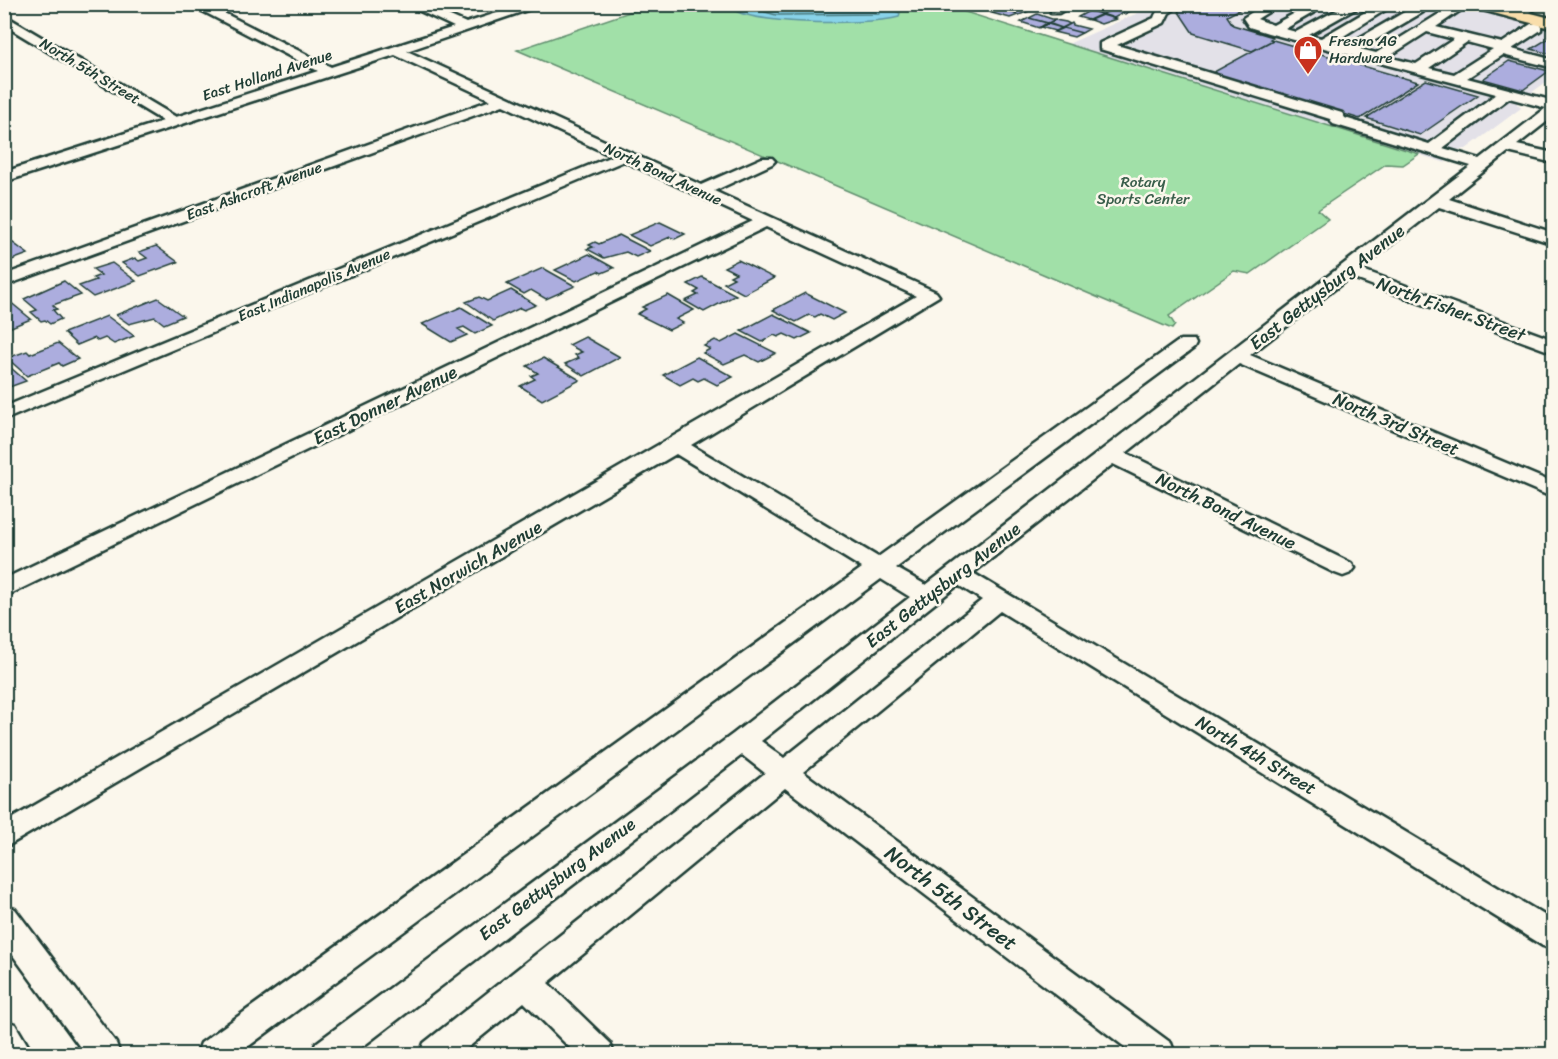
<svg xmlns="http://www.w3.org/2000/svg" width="1558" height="1059" viewBox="0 0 1558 1059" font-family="Sriracha,sans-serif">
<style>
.built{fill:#e3e1e8}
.green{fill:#a1e0a8;stroke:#608e6e;stroke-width:1.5}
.water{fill:#88d3e9;stroke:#5e97a1;stroke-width:1.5}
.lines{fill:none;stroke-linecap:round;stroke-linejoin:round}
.shore{stroke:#49797c;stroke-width:1.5}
.building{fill:#acadde;stroke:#1f3d34;stroke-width:1.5}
.minor-casing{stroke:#1f3d34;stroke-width:5}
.major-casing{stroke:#1f3d34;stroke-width:5}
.minor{fill:#fbf7ec;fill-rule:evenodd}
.major{fill:#f9deab;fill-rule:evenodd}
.labels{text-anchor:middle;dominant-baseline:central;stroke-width:5;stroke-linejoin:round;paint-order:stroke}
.far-poi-label{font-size:15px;fill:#1f3d34;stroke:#fbf7ec;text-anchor:start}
.far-street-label{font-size:15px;fill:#1f3d34;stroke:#fbf7ec}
.far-park-label{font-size:15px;fill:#395e4b;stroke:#fbf7ec}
.street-label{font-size:18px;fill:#1f3d34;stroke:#fbf7ec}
.near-street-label{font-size:21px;fill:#1f3d34;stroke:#fbf7ec}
</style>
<rect width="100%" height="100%" fill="#fbf7ec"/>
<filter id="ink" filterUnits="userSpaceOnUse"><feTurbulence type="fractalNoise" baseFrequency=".0167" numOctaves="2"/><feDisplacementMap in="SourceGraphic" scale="12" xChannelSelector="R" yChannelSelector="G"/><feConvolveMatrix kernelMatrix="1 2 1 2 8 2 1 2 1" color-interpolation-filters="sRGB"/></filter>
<g filter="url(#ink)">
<path class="built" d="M1156 5H1453L1553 30V77L1531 93 1522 94 1517 104 1521 108 1466 149 1455 150 1444 158 1446 163 1068 44Z"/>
<path class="green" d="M650 5H943L1419 154 1403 165 1386 164 1318 210 1328 219 1250 274 1234 271 1169 316 1175 325 1172 329 517 50Z"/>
<path class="water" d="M881 5 900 13 899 17C869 25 747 27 726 5Z"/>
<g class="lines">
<path class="shore" d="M738 4 776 15 879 14 880 4
M761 4 777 8 870 7 873 4"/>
</g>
<path class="building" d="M1186 4H1250L1227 16 1233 25 1273 37 1270 39 1273 40 1252 51 1193 33 1177 9Z
M989 5 1001 9 993 12 980 8Z
M1012 5 1013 7 1027 12 1019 15 1002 9Z
M1124 5 1136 8 1125 14 1112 10Z
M1100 7 1112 10 1102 14 1091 11Z
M1002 9 1018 15 1010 18 992 13Z
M1112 10 1123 13 1114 18 1102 14Z
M1089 11 1102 14 1089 20 1078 17Z
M1037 14 1052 19H1056L1048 23 1029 18Z
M1102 15 1116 19 1101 24 1090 20Z
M1029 18 1047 23 1039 28 1021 22Z
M1055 20 1066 22 1070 24 1062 28 1048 23Z
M1072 23 1073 25 1089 29 1082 33 1063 28Z
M1048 24 1062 28 1055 31 1040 27Z
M1063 28 1082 33 1074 37 1054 32Z
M1554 35V55L1531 49Z
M1273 40 1418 82 1360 119 1212 73Z
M1509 61 1549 71 1523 90 1483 79Z
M1426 80 1478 95 1420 135 1366 118Z
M660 222 685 234 675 239 670 237 650 246 629 235Z
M619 235 650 251 636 257 626 252 604 258 587 249 593 247 589 245 595 242 599 244Z
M4 239 13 243 28 254 4 263Z
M156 246 178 262 140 276 122 263 135 258 139 261 147 258 139 252Z
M589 254 614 268 602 273 598 271 576 281 555 270Z
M738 260 774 278 744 294 724 283 734 278 730 276 736 273 724 267Z
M112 263 136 281 93 297 79 286 96 280 93 278 101 275 93 269Z
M543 268 575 286 546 299 531 290 524 294 507 284Z
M702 277 736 295 704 312 685 301 698 295 694 293 699 290 688 284Z
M64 281 81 295 53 305 57 309 53 310 61 319 50 324 45 320 41 321 31 312 37 310 24 299Z
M511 290 536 305 524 310 520 308 493 321 466 302 479 297 487 301Z
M805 293 845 313 832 320 820 314 815 317 809 315 796 322 773 310Z
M668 295 694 310 676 319 683 323 669 330 637 314 646 309 642 307Z
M158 298 183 316 164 324 155 317 129 324 116 315Z
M9 301 31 319 4 330V303Z
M461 307 492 326 475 334 464 327 458 329 467 335 451 342 422 324Z
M773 314 811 333 797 340 784 334 778 337 774 335 762 342 741 331Z
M107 316 134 336 114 344 105 338 98 341 94 338 77 345 64 333Z
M738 334 776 353 759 362 745 355 724 364 703 353 710 349 704 346 715 340 721 343Z
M585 337 620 357 584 376 565 364 579 358 575 355 582 352 569 345Z
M58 343 78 359 62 366 59 363 27 376 7 358 27 351 30 354Z
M697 357 733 377 717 385 704 378 698 381 693 378 680 385 663 375Z
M543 358 580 380 542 400 520 386 535 379 531 376 538 373 527 366Z
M4 362 26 381 4 389Z"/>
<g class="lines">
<g class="minor-casing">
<path id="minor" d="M189 4H206L331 67 454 27 405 4H423L466 23 525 4H545L407 51 701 185 762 158H772L775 161 772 164 714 191 936 292 939 296 691 445 878 557 1180 340H1194L1196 344 1194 348 896 568 926 585 1471 166 1333 124 1330 119 1100 49V43L1154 18C1159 4 1168 4 1182 4L1169 13 1164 23 1117 45 1342 113 1345 118 1429 144 1496 94 1268 33 1249 27 1243 18 1265 4H1281L1257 19 1273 25 1312 4H1328L1285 29 1296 32 1348 4H1364L1309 35 1321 38 1379 4H1395L1334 42 1347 45 1415 6H1423V12L1360 49 1376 53 1455 4H1470L1436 27 1502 43 1531 24H1541V30L1512 49 1554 60V68L1503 55 1467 78 1554 101V116L1517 145 1554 153V163L1508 152 1449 199 1554 233V244L1439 207 1360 269 1554 340V353L1350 277 1250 355 1554 483V498L1239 364 1126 453 1351 563 1355 568 1351 573 1343 576 1335 573 1113 464 973 573 1554 921V950L1543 946 1000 611 803 772 1171 1043 1175 1054H1134L785 788 548 983 610 1043 614 1054H576L524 1002 460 1054H420L424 1043 765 773 742 755 353 1054H312L316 1043 733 734 910 597 881 579 238 1054H197L201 1043 862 568 676 454 4 848V823L916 296 766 227 4 597V579L753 221 624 161 4 420V407L612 156 503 105 4 286V275L491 100 395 55 4 182V172L163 121 4 25V15L176 117 318 71ZM1427 32 1454 39 1416 64 1388 57ZM1467 42 1493 49 1454 74 1429 68ZM1509 98 1546 108 1480 159 1443 148ZM958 585 982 600 784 758 761 741Z
M1056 4H1073L1059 13H1051V7Z
M1527 4H1542L1528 13 1522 9Z
M4 905 15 909 116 1043 120 1054H85L4 943Z
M4 1020 15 1024 33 1054H4Z"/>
</g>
<g class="major-casing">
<path id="major" d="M1470 4H1497L1554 19V29L1471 7Z"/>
</g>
<use href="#minor" class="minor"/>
<use href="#major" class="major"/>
</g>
</g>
<defs>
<g id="shop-pin" transform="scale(1.5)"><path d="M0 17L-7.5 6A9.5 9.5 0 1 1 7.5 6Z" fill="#c8321e" stroke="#fbf7ec"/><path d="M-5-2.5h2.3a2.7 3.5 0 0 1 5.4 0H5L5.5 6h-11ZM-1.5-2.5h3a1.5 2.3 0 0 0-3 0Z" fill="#fff"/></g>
</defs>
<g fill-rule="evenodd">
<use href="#shop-pin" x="1308" y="50"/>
</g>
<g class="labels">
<g class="far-poi-label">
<text x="1329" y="41">Fresno AG<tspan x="1329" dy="17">Hardware</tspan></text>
</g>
<g class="far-street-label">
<text transform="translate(90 71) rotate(31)">North 5th Street</text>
<text transform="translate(267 75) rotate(-18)">East Holland Avenue</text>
<text transform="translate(663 174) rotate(25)">North Bond Avenue</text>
<text transform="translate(254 191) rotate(-20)">East Ashcroft Avenue</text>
<text transform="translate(314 285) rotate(-23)">East Indianapolis Avenue</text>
</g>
<g class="far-park-label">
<text x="1143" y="182">Rotary<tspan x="1143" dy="17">Sports Center</tspan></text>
</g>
<g class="street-label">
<text transform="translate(1327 287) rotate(-38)">East Gettysburg Avenue</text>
<text transform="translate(1451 309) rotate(20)">North Fisher Street</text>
<text transform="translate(385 405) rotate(-26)">East Donner Avenue</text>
<text transform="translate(1396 424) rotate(23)">North 3rd Street</text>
<text transform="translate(1226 511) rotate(26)">North Bond Avenue</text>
<text transform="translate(468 567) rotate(-30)">East Norwich Avenue</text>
<text transform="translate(943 585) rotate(-38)">East Gettysburg Avenue</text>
<text transform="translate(1256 755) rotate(31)">North 4th Street</text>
<text transform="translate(557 879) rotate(-37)">East Gettysburg Avenue</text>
</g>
<g class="near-street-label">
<text transform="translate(951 898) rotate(37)">North 5th Street</text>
</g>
</g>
<rect width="1558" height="1059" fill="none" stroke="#fbf7ec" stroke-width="24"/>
<rect x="12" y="12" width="1534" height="1035" fill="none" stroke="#1f3d34" stroke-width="2" filter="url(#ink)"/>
</svg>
